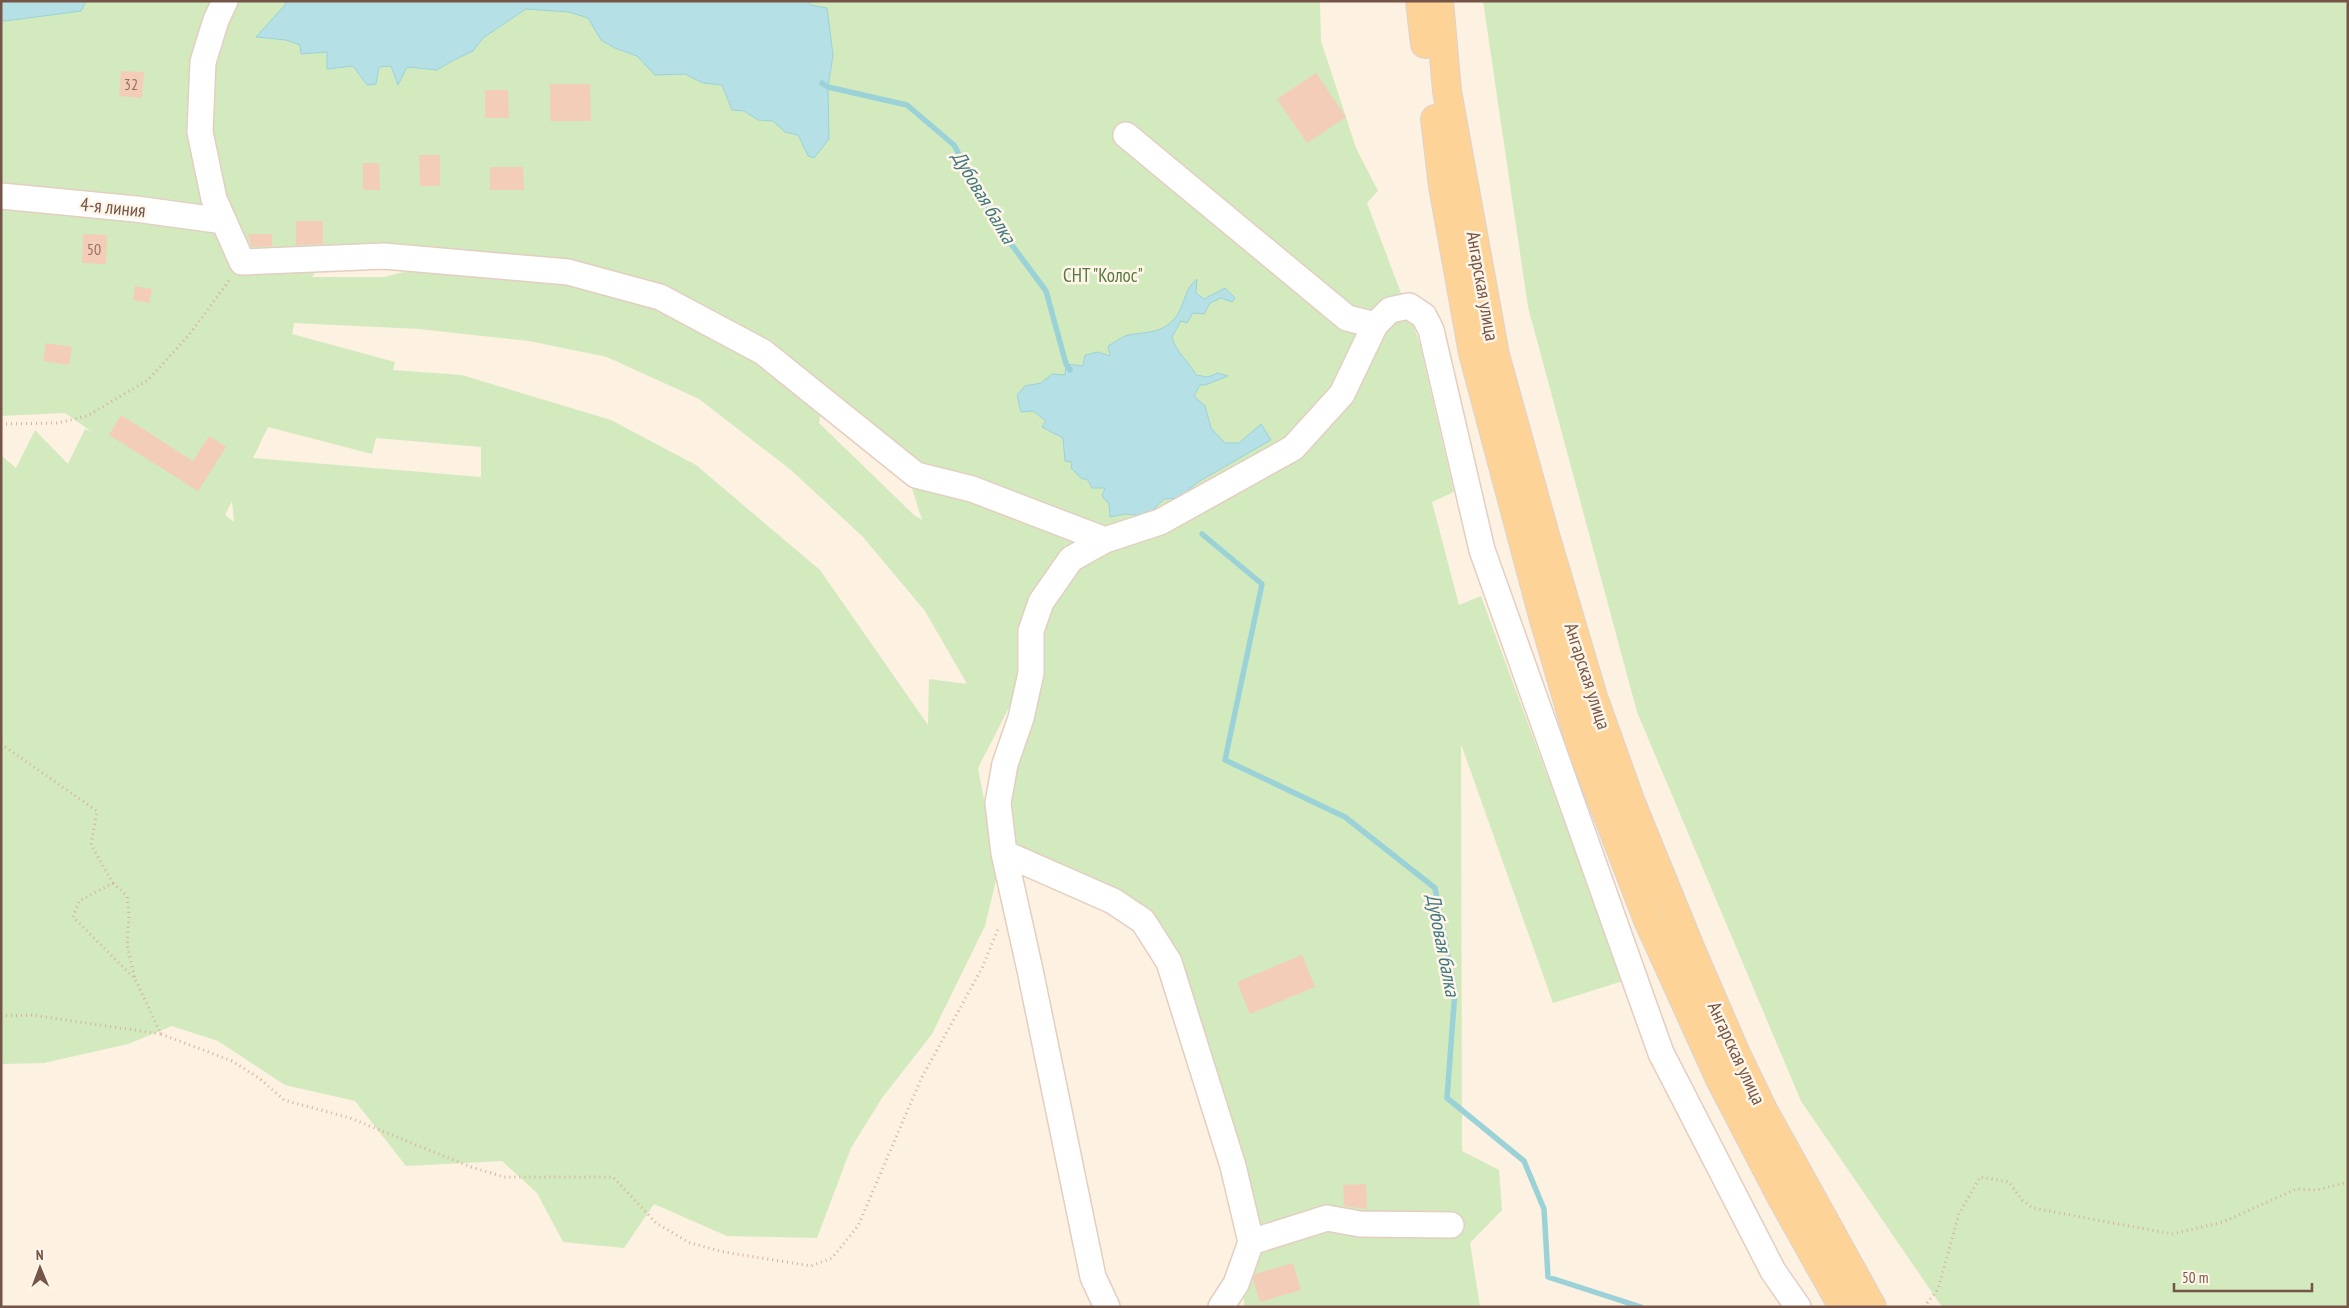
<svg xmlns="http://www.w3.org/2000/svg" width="2349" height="1308" viewBox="0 0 2349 1308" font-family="'PT Sans Narrow',sans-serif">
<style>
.green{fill:#d3eabf;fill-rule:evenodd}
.water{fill:#b5e1e6;stroke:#9bd2d8}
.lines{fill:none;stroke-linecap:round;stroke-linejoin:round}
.stream{stroke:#9bd2d8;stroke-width:5.5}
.building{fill:#f3cdb8}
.minor-casing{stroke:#e3cec0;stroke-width:28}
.major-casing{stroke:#dbd3cf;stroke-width:30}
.path{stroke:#d7b09b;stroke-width:3;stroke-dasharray:1 4;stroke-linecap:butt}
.minor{stroke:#fff;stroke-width:25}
.major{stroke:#fdd397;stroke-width:28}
.labels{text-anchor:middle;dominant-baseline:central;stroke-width:5;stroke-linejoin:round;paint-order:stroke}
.number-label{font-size:16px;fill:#947363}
.street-label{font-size:19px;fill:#745547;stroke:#fff5e8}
.park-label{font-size:19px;fill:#547a3f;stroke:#fff5e8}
.water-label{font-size:20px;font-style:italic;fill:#3e7982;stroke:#fff5e8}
</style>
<rect width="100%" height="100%" fill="#fdf1e1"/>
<path class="green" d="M1 1H1320L1321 41 1356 148 1378 191 1367 203 1419 341 1454 492 1432 502 1459 605 1481 596 1623 981 1553 1003 1461 744 1462 1151 1499 1170 1502 1210 1470 1243 1480 1307H1244V1256L1213 1127 1160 964 1130 920 1017 866 1003 811 1027 709 1016 678 1015 696 978 768 998 872 985 926 932 1034 882 1098 851 1148 817 1238 727 1236 654 1204 624 1248 563 1242 537 1193 502 1161 406 1166 355 1101 285 1085 218 1041 172 1026 128 1044 44 1063 3 1064 1 1058V455L16 468 35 430 68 464 85 429 92 432 65 413 1 416ZM328 252 432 265 384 277H312ZM659 304 785 354 903 460 922 520 914 515 819 423 821 411 763 359ZM294 323 419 329 529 341 607 357 699 399 791 470 863 537 925 611 967 684 929 679 928 725 820 570 696 465 611 420 462 375 393 370 395 362 292 334ZM268 427 372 454 376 438 481 447V477L253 458ZM232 501 234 522 225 515Z
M1483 1H2348V1307H1942L1801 1101 1637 712 1528 307Z"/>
<path class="water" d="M1 1H86L81 11 5 21 1 20Z
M286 1H809L811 5 827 8 833 55 828 87 829 139 814 158 808 156 798 135 785 132 773 121 758 120 744 111 732 110 722 85 703 83 685 74 655 75 637 56 615 48 601 40 588 18 569 12 526 9 483 38 473 51 452 61 437 70 407 67 398 85 391 66 379 67 376 84 367 85 353 66 327 69V52L301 54 300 45 286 40 256 37 285 5Z
M1197 279 1196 293 1204 299 1225 288 1235 298 1232 302 1221 298 1210 303 1204 314 1193 313 1187 323 1181 321 1172 337C1176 353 1189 361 1196 375L1208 377 1218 373 1228 376 1205 385H1200L1194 396 1205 406 1211 428 1225 443H1239L1261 424 1271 440 1198 482 1179 498 1164 499 1147 516 1125 514 1110 517 1109 504 1102 496 1105 488H1092L1087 479H1082L1071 468 1072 462 1065 461 1063 438 1042 427 1046 421 1033 411 1021 412 1017 395 1025 386 1041 383 1052 374 1065 375 1066 364 1083 366 1085 355 1098 352 1110 356 1108 346C1114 343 1121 337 1128 335 1143 332 1156 334 1169 324 1185 313 1182 290 1197 279Z"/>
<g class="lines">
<path class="stream" d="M822 83 828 87 907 105 954 145 1000 229 1046 291 1066 364 1070 370
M1202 534 1262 584 1225 760 1345 817 1435 888 1455 991 1447 1098 1524 1161 1544 1209 1548 1277 1641 1307"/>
</g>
<path class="building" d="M121 71 144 72 142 98 119 96Z
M1316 73 1346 117 1307 143 1277 99Z
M550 84H590L591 121H550Z
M485 90H508L509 118H485Z
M419 155H440V186H420Z
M363 163H379L380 190H363Z
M490 167H523L524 190H490Z
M296 221H323V244L296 245Z
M83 234 107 235 106 264 82 263Z
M248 234H272V246L251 247Z
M135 286 152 289 149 303 133 300Z
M46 343 72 347 69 365 43 361Z
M121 415 193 461 209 436 226 447 198 491 109 435Z
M1302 955 1315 987 1250 1014 1237 982Z
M1366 1184 1367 1209 1344 1206 1343 1185Z
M1293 1263 1301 1290 1260 1302 1253 1279 1255 1274Z"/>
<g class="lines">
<g class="minor-casing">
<path id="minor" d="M225 1 216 20 203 62 200 132 214 199 242 262 384 256 568 272 660 297 763 352 916 475 972 489 1105 540
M1126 135 1347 318 1375 325
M1 196 136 209 224 221
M1004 853 1113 901 1143 921 1169 962 1233 1166 1251 1242 1236 1284 1221 1307
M1251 1242 1327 1218 1360 1224 1451 1225
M1107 1307 1093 1277 1030 970 1004 853 998 803 1005 764 1021 718 1031 673V631L1041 602 1071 559 1105 540 1160 522 1293 448 1342 394 1375 325 1390 310 1409 306 1424 316 1431 330 1482 550 1661 1053 1773 1271 1798 1307"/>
</g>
<g class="major-casing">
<path id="major" d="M1420 1 1425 44
M1439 1 1447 91 1495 355 1545 535 1593 697 1631 803 1691 950 1736 1054 1763 1110 1872 1307
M1435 119 1443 186 1473 353 1543 616 1581 746 1648 920 1720 1079 1783 1200 1843 1307"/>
</g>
<path class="path" d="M1 424 57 423 87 416 148 380 189 335 231 278
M1 744 97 811 91 845 113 883 79 901 73 917 135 979 161 1034 31 1015 1 1016
M113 883 127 896 129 916 127 945 135 978
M161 1034 232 1061 259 1078 284 1100 350 1118 471 1167 504 1177H613L656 1223 690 1243 724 1252 811 1266 832 1258 858 1226 921 1079 982 968 998 929
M1924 1307 1938 1289 1959 1214 1980 1177 2009 1182 2022 1200 2033 1208 2172 1234 2223 1222 2296 1189 2317 1190 2348 1182"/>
<use href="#minor" class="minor"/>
<use href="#major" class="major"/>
</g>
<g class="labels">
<g class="number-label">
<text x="131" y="84">32</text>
<text x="94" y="249">50</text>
</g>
<g class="street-label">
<text transform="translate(113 207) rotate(6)">4-я линия</text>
<text transform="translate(1483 286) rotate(80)">Ангарская улица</text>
<text transform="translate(1588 676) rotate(72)">Ангарская улица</text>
<text transform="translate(1737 1053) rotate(65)">Ангарская улица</text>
</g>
<g class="park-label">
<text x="1103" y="275">СНТ "Колос"</text>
</g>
<g class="water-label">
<text transform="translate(984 197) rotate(59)">Дубовая балка</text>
<text transform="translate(1443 945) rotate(79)">Дубовая балка</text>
</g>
</g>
<rect width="2349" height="1308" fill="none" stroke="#745547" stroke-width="5"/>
<g transform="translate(40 1268) rotate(359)" stroke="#fff5e8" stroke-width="4" paint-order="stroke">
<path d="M0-4L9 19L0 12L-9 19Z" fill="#745547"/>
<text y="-8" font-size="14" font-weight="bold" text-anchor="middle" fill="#745547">N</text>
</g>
<path d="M2174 1283v8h138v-8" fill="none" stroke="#745547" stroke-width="2.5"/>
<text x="2182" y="1283" font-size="15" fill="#745547" stroke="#fff5e8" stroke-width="4" paint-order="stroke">50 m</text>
</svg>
